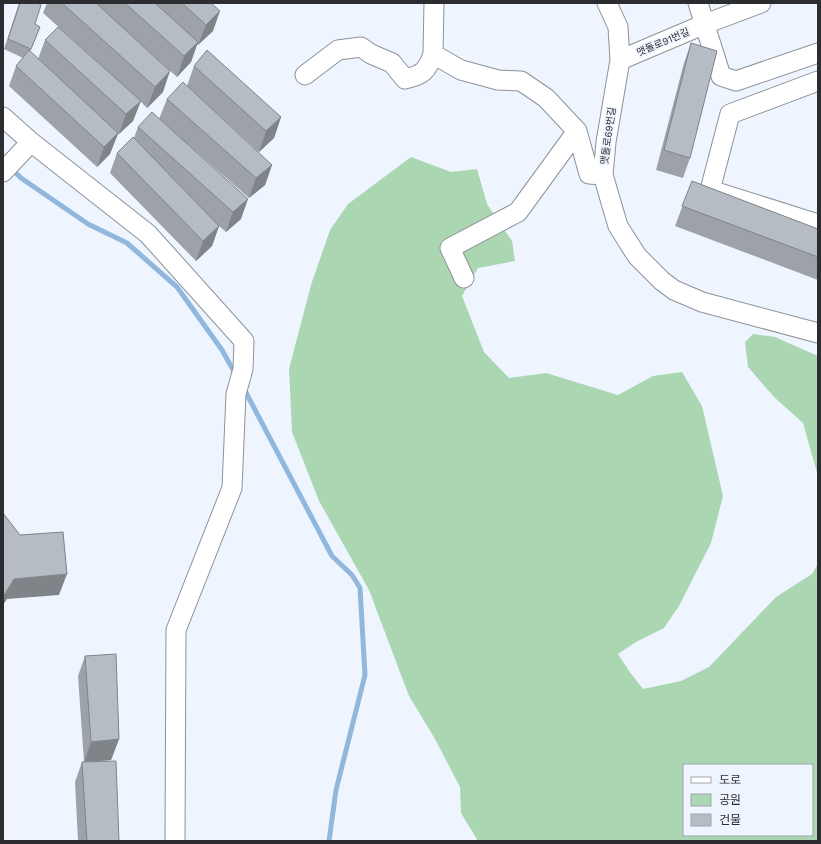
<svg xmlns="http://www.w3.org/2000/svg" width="821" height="844" viewBox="0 0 821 844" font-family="'Work Sans','Noto Sans KR',sans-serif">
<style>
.green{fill:#abd6b2;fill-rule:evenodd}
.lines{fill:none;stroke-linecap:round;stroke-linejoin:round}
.stream{stroke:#92b7dd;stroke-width:5}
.minor-casing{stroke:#8d929a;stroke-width:21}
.minor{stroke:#fff;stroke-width:19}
.wall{fill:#9da2a9}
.shaded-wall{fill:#7f8489}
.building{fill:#b6bcc4;stroke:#7f8489}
.labels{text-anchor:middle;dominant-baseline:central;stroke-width:3.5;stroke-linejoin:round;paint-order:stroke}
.street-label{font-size:10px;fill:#2b2d31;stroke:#eff5fe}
</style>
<rect width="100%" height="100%" fill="#eff5fe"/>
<path class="green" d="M411 157 451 172 477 169 487 204 512 241 515 261 478 268 462 296 484 352 509 378 546 373 618 395 653 376 682 372 702 406 723 496 711 543 679 606 664 628 636 642 618 654 629 671 643 689 681 681 709 667 776 597 812 574 818 564V841H478L461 813 460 787 435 739 409 696 369 590 319 501 292 432 289 369 311 285 330 230 348 204ZM684 765H812V835H684Z
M753 334 775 337 818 356V476L803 423 774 397 748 367 745 342Z"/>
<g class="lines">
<path class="stream" d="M11 168 21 178 88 224 127 243 177 287 222 350 236 375
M243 387 332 556 352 575 360 588 365 675 336 790 329 841"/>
<g class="minor-casing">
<path id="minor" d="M434 3 433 54 461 70 498 80 521 81 546 98 577 131 589 174 603 175
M607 3 618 27 620 60 606 142 603 175 618 226 637 256 662 281 674 290 702 302 818 333
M698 3 721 76 736 81 818 53
M620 60 705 24 761 3
M305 75 338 50 361 47 371 54 392 63 405 79C423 75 427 71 433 54
M818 81 730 114 710 190 818 224
M3 117 31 142 148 234 244 341 243 369 236 394 232 488 176 630 175 841
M3 172 31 142
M464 278 450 248 518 212 577 131"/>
</g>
<use href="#minor" class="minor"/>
</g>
<path class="wall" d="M19 3H38L35 24 40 27 30 52 38 59 45 40 103 67 43 13 47 3H211L213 31 198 45 197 44 191 62 177 77 134 38 163 92 147 108 140 101 133 121 119 134H118L110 154 97 167 9 86 16 66 23 58 4 49Z
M691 43 690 158 683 178 656 170 684 63Z
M194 66 281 117 274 138 259 152 187 86Z
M167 99 272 165 265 185 249 198 168 127 241 219 226 232 219 226 212 246 196 261 110 173 117 153 134 138 138 127 159 119Z
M692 181 818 229V280L675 226Z
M85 656 119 739 111 760 86 762 119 841H78L75 782 82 762H84L78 676Z"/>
<path class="shaded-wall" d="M220 11 213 31 198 45 206 25Z
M198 42 191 62 177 77 184 56Z
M170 71 163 92 147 108 155 87Z
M141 101 133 121 119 134 126 114Z
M281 117 274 138 259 152 266 131Z
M118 133 110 154 97 167 104 147Z
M272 165 265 185 249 198 256 178Z
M248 199 241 219 226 232 233 212Z
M219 226 212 246 196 261 203 241Z
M67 574 59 595 7 599 3 605V597L14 579Z
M119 739 111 760 84 762 91 742Z"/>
<path class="building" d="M20 3H38L41 5 35 24 40 27 31 49 8 39Z
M62 3H96L170 71 155 87Z
M125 3H155L198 42 184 56Z
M182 3H211L220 11 206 25Z
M58 27 141 101 126 114 45 40Z
M691 43 717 51 690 158 664 150Z
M29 50 118 133 104 147 16 66Z
M207 50 281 117 266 131 194 66Z
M183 82 272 165 256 178 167 99Z
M152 112 248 199 233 212 138 127Z
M133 137 219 226 203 241 117 153Z
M692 181 818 229V257L682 206Z
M3 513 20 535 63 532 67 574 14 579 3 597Z
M116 654 119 739 91 742 85 656Z
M116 761 119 841H87L82 762Z"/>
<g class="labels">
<g class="street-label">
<text transform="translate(663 42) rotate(-23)">맷돌로91번길</text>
<text transform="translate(608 136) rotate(-82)">맷돌로69번길</text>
</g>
</g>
<rect width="821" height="844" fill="none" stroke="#2b2d31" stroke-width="8"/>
<rect x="683" y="764" width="130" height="72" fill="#eff5fe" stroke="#a1a5ac"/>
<rect x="691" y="777" width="20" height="6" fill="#ffffff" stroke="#a1a5ac"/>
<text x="719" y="784" font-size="12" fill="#2b2d31">도로</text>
<rect x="691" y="794" width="20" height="12" fill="#abd6b2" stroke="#a1a5ac"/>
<text x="719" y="804" font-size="12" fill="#2b2d31">공원</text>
<rect x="691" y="814" width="20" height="12" fill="#b6bcc4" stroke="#a1a5ac"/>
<text x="719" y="824" font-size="12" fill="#2b2d31">건물</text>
</svg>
